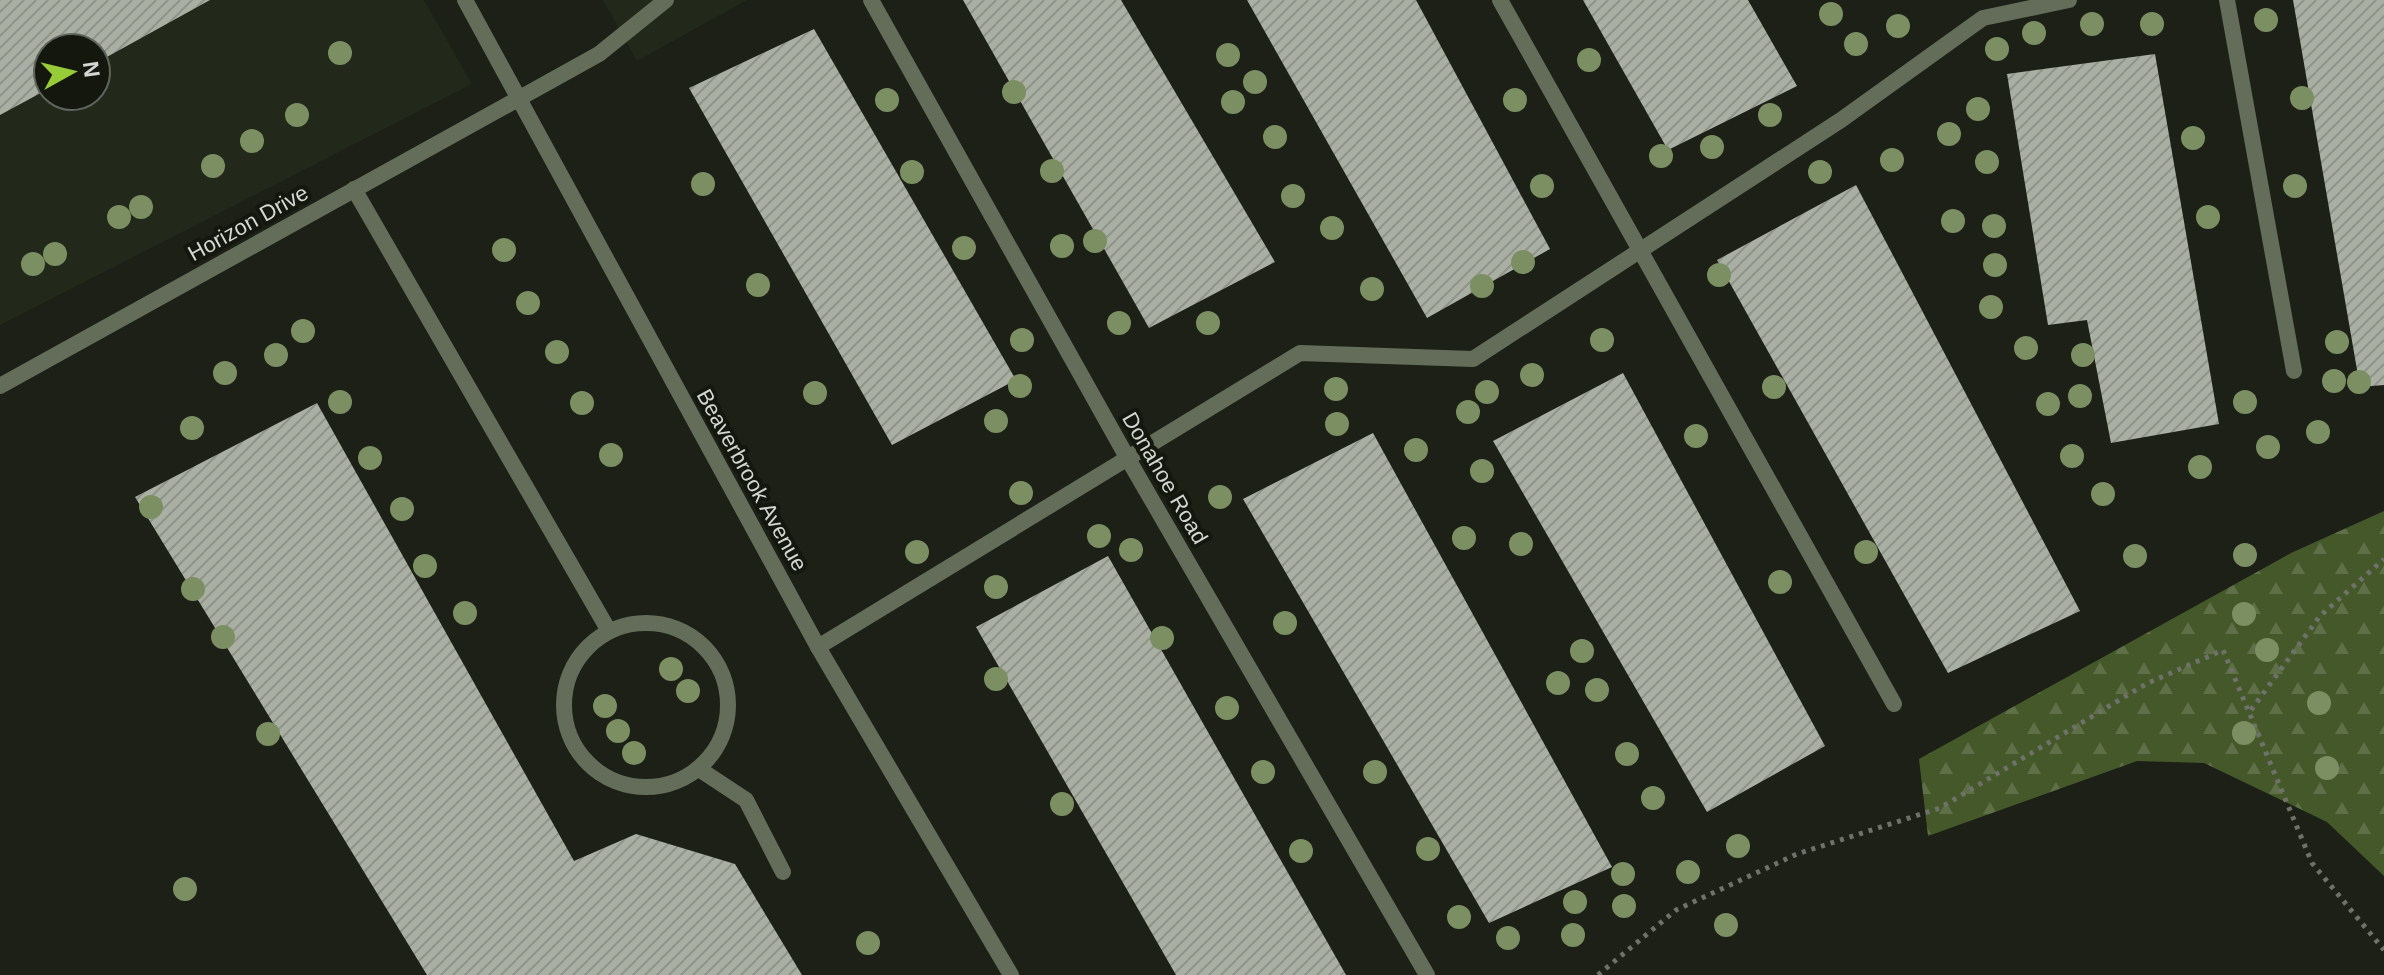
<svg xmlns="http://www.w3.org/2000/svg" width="2384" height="975" viewBox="0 0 2384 975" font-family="Arial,sans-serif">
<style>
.built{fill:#22291a;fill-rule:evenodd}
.forest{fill:url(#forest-firs)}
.building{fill:url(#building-hatch)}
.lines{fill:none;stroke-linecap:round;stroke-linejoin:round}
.path{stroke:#6e726a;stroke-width:5;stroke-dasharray:4 6;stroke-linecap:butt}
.service{stroke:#646d59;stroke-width:16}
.minor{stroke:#646d59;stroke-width:16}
.tertiary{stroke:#646d59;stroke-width:16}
.tree{fill:#7c8f62}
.labels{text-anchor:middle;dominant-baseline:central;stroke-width:8;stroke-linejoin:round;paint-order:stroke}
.street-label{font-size:22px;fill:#d4d7d1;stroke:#13170e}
</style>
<defs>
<pattern id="forest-firs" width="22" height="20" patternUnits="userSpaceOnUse" patternTransform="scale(2)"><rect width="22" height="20" fill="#455829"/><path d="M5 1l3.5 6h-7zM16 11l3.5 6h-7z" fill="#5f6f47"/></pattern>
<pattern id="building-hatch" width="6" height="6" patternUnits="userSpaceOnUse" patternTransform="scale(2)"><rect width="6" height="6" fill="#a9afa3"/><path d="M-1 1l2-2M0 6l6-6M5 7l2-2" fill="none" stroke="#8f938a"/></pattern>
</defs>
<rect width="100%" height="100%" fill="#1c2017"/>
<path class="built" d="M0 0H424L472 84 0 325ZM48 48H96V96H48Z
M603 0H747L637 61Z"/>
<path class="forest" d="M2384 511V876L2327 822 2204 763 2137 761 1928 836 1919 759 2291 553Z"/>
<path class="building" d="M0 0H210L96 63V48H48V89L0 115Z
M963 0H1121L1275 262 1149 328Z
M1247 0H1416L1550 249 1427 318Z
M1583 0H1748L1797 86 1668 150Z
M2293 0H2384V385L2360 387Z
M814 29 1016 380 892 445 689 88Z
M2155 54 2219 424 2111 443 2087 320 2048 325 2007 74Z
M1856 185 2080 611 1948 673 1717 260Z
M1623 373 1825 746 1707 812 1493 441Z
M317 403 574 861 636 834 735 864 802 975H427L135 497Z
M1373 433 1612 867 1489 923 1243 499Z
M1108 556 1346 975H1176L976 627Z"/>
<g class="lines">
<path class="path" d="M2251 710 2320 616 2384 559
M1598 975 1676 910 1797 854 1940 808 2146 684 2223 650 2312 863 2384 950"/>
<path class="service" d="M871 0 1128 459 1427 975
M1500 0 1894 704
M2227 0 2294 371
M518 99 599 54 666 0
M354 189 609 631
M564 705a82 82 0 1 1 164 0a82 82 0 1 1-164 0Z
M818 647 1300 353 1473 359 1841 120 1983 18 2069 0
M699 769 746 800 783 872"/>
<path class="minor" d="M0 386 518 99"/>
<path class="tertiary" d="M465 0 818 647 1011 975"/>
</g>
<g class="tree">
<circle cx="1831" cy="14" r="12"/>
<circle cx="2266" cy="20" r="12"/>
<circle cx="2092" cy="24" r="12"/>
<circle cx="2152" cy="24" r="12"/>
<circle cx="1898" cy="26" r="12"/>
<circle cx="2034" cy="33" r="12"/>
<circle cx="1856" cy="44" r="12"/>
<circle cx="1997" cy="49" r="12"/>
<circle cx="340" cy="53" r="12"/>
<circle cx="1228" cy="55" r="12"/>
<circle cx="1589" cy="60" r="12"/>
<circle cx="1255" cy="82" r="12"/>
<circle cx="1014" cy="92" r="12"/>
<circle cx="2302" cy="98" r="12"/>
<circle cx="887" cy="100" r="12"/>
<circle cx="1515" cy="100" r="12"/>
<circle cx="1233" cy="102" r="12"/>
<circle cx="1978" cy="109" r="12"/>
<circle cx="297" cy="115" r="12"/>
<circle cx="1770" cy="115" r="12"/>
<circle cx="1949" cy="134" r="12"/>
<circle cx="1275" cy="137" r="12"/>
<circle cx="2193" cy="138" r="12"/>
<circle cx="252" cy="141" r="12"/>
<circle cx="1712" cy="147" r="12"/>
<circle cx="1661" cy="156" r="12"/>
<circle cx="1892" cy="160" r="12"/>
<circle cx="1987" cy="162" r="12"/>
<circle cx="213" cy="166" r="12"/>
<circle cx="1052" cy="171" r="12"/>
<circle cx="912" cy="172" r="12"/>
<circle cx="1820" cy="172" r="12"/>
<circle cx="703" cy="184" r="12"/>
<circle cx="1542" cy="186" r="12"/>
<circle cx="2295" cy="186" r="12"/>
<circle cx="1293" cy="196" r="12"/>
<circle cx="141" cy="207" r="12"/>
<circle cx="119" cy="217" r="12"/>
<circle cx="2208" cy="217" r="12"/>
<circle cx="1953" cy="221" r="12"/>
<circle cx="1994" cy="226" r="12"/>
<circle cx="1332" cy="228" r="12"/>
<circle cx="1095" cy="241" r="12"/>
<circle cx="1062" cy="246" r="12"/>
<circle cx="964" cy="248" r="12"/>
<circle cx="504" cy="250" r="12"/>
<circle cx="55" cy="254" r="12"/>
<circle cx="1523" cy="262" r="12"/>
<circle cx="33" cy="264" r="12"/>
<circle cx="1995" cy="265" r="12"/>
<circle cx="1719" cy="275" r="12"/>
<circle cx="758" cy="285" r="12"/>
<circle cx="1482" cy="286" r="12"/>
<circle cx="1372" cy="289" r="12"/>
<circle cx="528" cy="303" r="12"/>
<circle cx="1991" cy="307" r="12"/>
<circle cx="1119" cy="323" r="12"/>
<circle cx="1208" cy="323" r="12"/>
<circle cx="303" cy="331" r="12"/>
<circle cx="1022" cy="340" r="12"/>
<circle cx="1602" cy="340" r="12"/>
<circle cx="2337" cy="342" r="12"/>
<circle cx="2026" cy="348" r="12"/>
<circle cx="557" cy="352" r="12"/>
<circle cx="276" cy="355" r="12"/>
<circle cx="2083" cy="355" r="12"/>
<circle cx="225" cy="373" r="12"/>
<circle cx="1532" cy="375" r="12"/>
<circle cx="2334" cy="381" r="12"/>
<circle cx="2359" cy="382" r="12"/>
<circle cx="1020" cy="386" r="12"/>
<circle cx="1774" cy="387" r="12"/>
<circle cx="1336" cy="389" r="12"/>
<circle cx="1487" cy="392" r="12"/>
<circle cx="815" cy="393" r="12"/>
<circle cx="2080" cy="396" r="12"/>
<circle cx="340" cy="402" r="12"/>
<circle cx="2245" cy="402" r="12"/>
<circle cx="582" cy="403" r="12"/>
<circle cx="2048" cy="404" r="12"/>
<circle cx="1468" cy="412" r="12"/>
<circle cx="996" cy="421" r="12"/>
<circle cx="1337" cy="424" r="12"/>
<circle cx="192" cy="428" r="12"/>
<circle cx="2318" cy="432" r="12"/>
<circle cx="1696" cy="436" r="12"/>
<circle cx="2268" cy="447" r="12"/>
<circle cx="1416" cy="450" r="12"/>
<circle cx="611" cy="455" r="12"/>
<circle cx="2072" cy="456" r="12"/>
<circle cx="370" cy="458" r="12"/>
<circle cx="2200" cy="467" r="12"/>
<circle cx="1482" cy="471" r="12"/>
<circle cx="1021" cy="493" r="12"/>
<circle cx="2103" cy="494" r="12"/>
<circle cx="1220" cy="497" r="12"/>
<circle cx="151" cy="507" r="12"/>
<circle cx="402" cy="509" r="12"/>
<circle cx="1099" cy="536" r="12"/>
<circle cx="1464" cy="538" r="12"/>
<circle cx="1521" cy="544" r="12"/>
<circle cx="1131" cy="550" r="12"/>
<circle cx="917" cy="552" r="12"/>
<circle cx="1866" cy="552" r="12"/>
<circle cx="2245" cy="555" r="12"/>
<circle cx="2135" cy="556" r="12"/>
<circle cx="425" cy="566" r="12"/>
<circle cx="1780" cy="582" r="12"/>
<circle cx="996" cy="587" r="12"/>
<circle cx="193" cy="589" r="12"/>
<circle cx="465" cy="613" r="12"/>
<circle cx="2244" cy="614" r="12"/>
<circle cx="1285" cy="623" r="12"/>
<circle cx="223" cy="637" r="12"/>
<circle cx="1162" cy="638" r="12"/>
<circle cx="2267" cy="650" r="12"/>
<circle cx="1582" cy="651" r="12"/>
<circle cx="671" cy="669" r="12"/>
<circle cx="996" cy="679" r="12"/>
<circle cx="1558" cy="683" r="12"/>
<circle cx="1597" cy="690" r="12"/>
<circle cx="688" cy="691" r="12"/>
<circle cx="2319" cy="703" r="12"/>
<circle cx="605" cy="706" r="12"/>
<circle cx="1227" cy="708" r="12"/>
<circle cx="618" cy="731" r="12"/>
<circle cx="2244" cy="733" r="12"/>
<circle cx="268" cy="734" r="12"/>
<circle cx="634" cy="753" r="12"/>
<circle cx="1627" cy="754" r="12"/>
<circle cx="2327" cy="768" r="12"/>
<circle cx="1263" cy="772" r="12"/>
<circle cx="1375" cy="772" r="12"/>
<circle cx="1653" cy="798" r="12"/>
<circle cx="1062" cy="804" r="12"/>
<circle cx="1738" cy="846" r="12"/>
<circle cx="1428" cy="849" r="12"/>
<circle cx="1301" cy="851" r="12"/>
<circle cx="1688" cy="872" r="12"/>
<circle cx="1623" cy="874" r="12"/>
<circle cx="185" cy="889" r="12"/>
<circle cx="1575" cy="902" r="12"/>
<circle cx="1624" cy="906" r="12"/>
<circle cx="1459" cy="917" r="12"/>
<circle cx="1726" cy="925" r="12"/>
<circle cx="1573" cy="935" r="12"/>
<circle cx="1508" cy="938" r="12"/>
<circle cx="868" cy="943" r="12"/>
</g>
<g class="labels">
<g class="street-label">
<text transform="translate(248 223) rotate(-29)">Horizon Drive</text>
<text transform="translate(1165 478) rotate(60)">Donahoe Road</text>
<text transform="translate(752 480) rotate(61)">Beaverbrook Avenue</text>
</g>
</g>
<g transform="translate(72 72) rotate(82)"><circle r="38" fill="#13170e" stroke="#60645c" stroke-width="2"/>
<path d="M0-6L14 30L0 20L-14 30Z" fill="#97cc38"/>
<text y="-12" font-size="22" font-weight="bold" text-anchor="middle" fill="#d4d7d1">N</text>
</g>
</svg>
